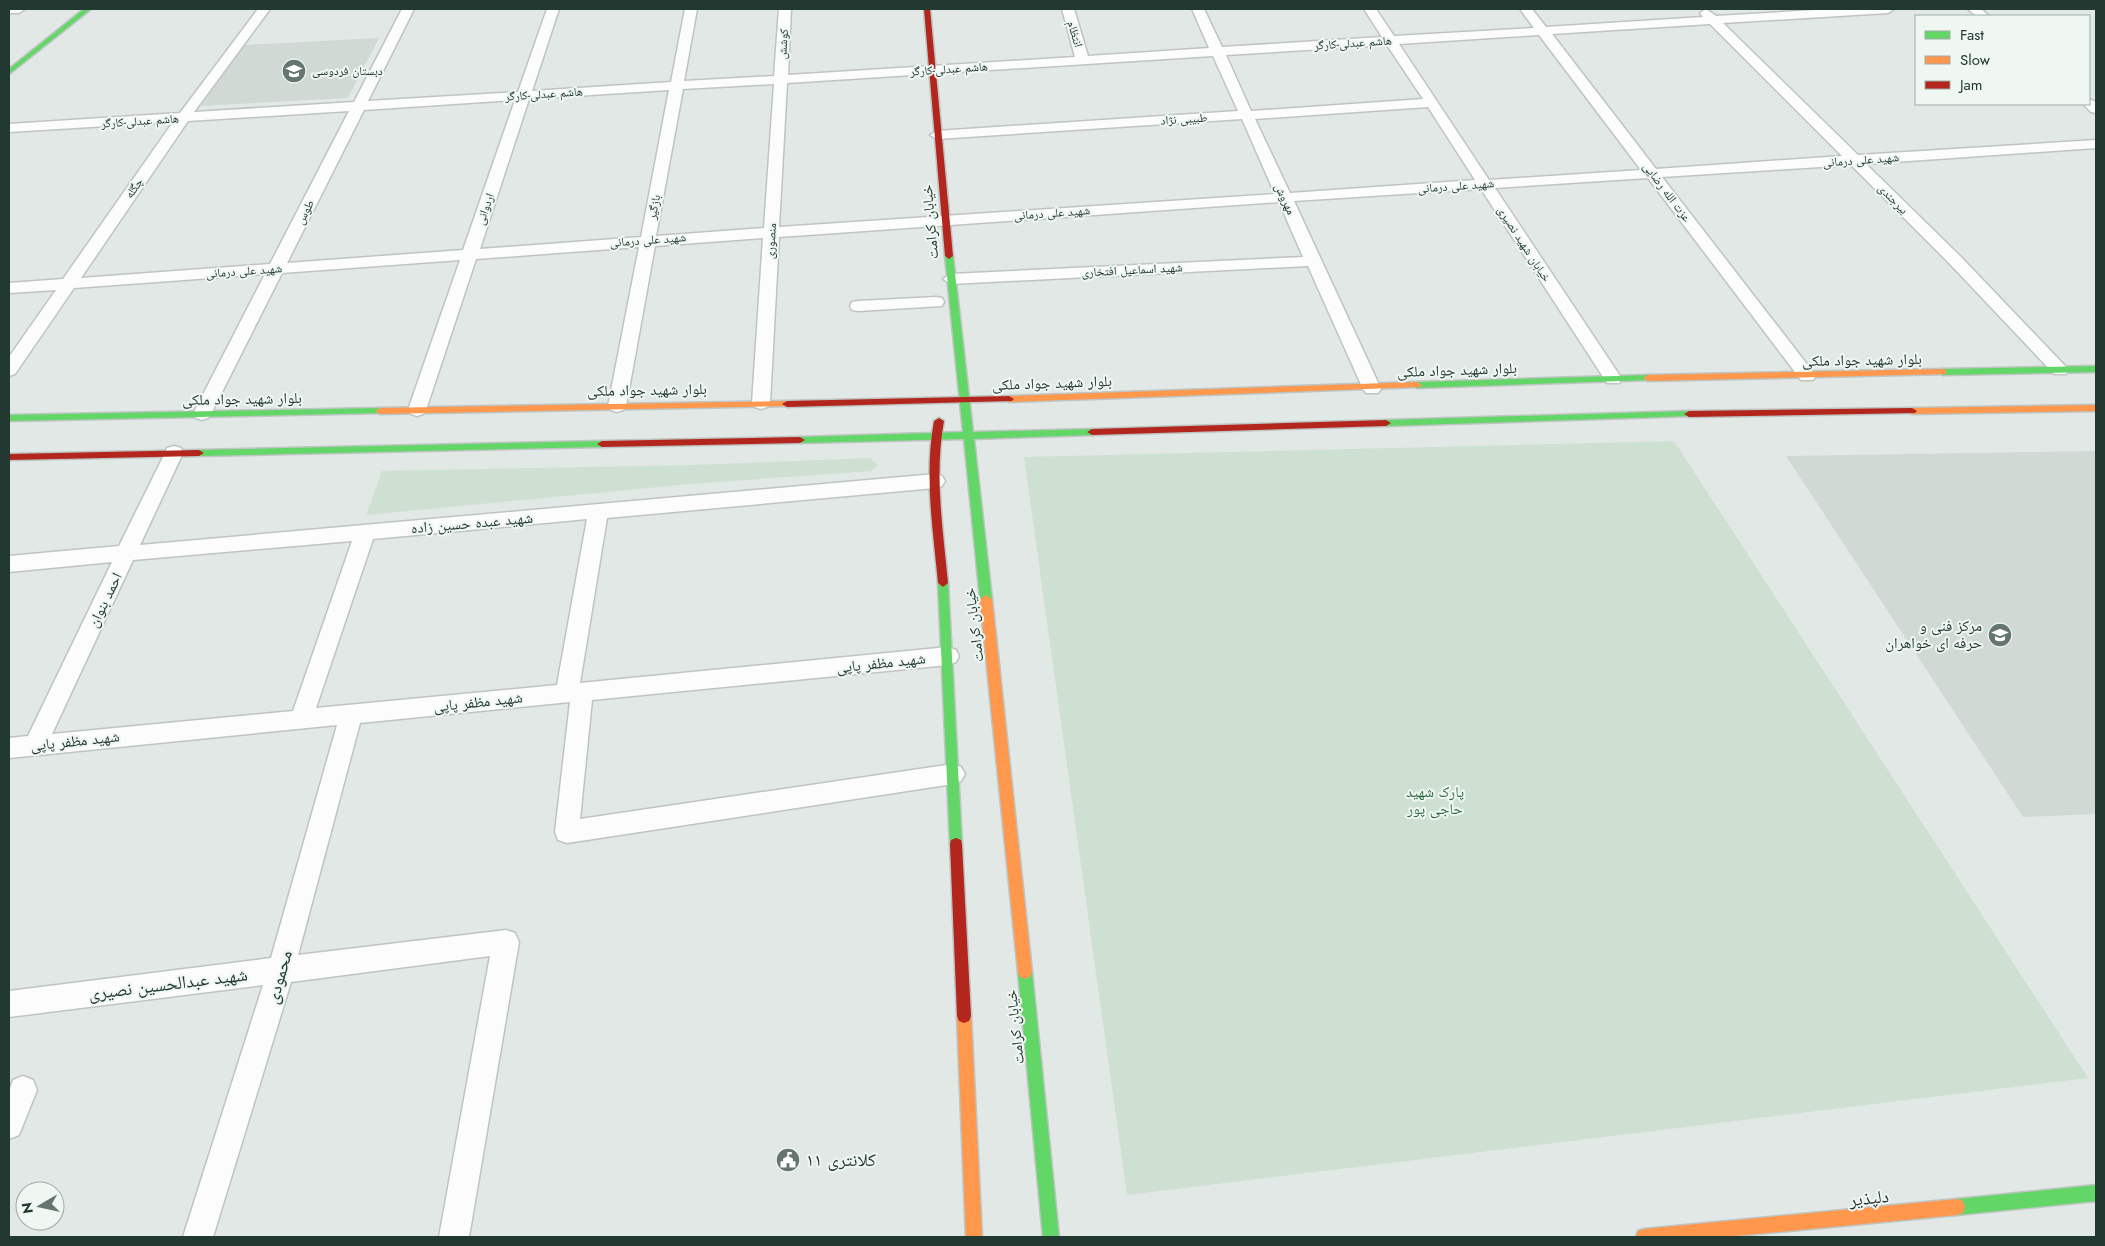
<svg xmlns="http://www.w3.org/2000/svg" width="2105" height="1246" viewBox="0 0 2105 1246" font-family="Jost,'Noto Naskh Arabic',sans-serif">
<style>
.built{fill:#d1d9d5}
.green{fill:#cde0d1}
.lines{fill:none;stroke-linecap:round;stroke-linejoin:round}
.street-casing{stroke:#bfc4c2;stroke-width:3}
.fast-casing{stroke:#bec5c2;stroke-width:3}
.slow-casing{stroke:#bec5c2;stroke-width:3}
.jam-casing{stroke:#bec5c2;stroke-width:3}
.street{fill:#fbfcfb;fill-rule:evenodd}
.fast{fill:#63d668;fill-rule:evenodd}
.slow{fill:#ff974d;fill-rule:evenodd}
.jam{fill:#b3261e;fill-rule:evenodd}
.labels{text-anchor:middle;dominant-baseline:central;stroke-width:4;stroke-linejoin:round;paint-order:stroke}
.far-street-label{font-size:12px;fill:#223931;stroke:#f0f7f3}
.far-poi-label{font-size:12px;fill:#223931;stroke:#f0f7f3;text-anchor:start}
.street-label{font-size:15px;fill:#223931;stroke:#f0f7f3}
.poi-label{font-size:15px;fill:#223931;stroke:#f0f7f3;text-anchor:end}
.park-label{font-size:15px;fill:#306c43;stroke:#f0f7f3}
.near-street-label{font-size:18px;fill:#223931;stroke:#f0f7f3}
.near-poi-label{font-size:18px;fill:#223931;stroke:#f0f7f3;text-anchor:start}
</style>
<rect width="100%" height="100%" fill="#e2e8e5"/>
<path class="built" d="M379 38 348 98 201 106 244 45Z
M2096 451V814L2023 817 1786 456Z"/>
<path class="green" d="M1674 441 2088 1078 1127 1195 1024 457Z
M870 458 878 465 871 471 690 484 366 515 382 471 693 465Z"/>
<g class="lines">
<g class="street-casing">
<path id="street" d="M9 9H25L19 13H9Z
M258 9H270L194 112 354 102 402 9H414L368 101 518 92 547 9H559L532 91 671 82 685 9H697L684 81 774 76 779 9H791L788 75 1075 57 1062 9H1074L1088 56 1209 48 1192 9H1204L1222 47 1382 37 1364 9H1376L1394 36 1534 28 1520 9H1532L1546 27 1703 17 1700 13 1706 9 1716 16 1833 9H1894L1888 13 1723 23 1858 155 2096 140V148L1866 164 1961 257 2069 370 2066 374H2054L1949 263 1851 165 1662 177 1813 372 1816 376 1813 380H1801L1648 178 1495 188 1622 379 1619 383H1607L1481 189 1294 201 1381 389 1378 393H1366L1363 389 1308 266 951 284 943 279 951 274 1303 257 1279 202 779 237 770 403 767 407 761 409 755 407 752 403 763 238 655 246 626 406 623 410 617 412 611 410 608 406 639 247 476 259 426 410 423 414 417 416 411 414 408 410 460 260 282 273 211 414 208 418 202 420 196 418 193 414 265 274 74 288 15 374 9 376V357L56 290 9 293V283L63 279 173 122 9 132V124L180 113ZM1710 24 1842 156 1656 169 1552 34ZM1539 35 1641 170 1489 180 1399 44ZM1387 45 1423 99 1251 111 1226 55ZM1213 56 1238 111 937 131 930 135 937 139 1242 119 1275 194 779 227 787 83ZM774 84 764 228 656 236 683 89ZM669 90 641 237 480 249 529 99ZM515 100 463 250 287 263 364 110ZM1428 107 1475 180 1290 193 1255 119ZM349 111 270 264 81 278 188 121Z
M1968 9H1981L1989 16H1976Z
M2089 99 2096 102V113L2091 112 2083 104H2089Z
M936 297 942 298 944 302 942 306 858 311 852 310 850 306 852 302 858 301Z
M174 446 181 448 183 453 140 545 935 474 942 476 945 481 942 486 935 488 607 518 580 683 948 647 956 650 959 656 956 662 948 665 592 700 580 819 953 764 961 767 965 774 961 781 953 784 567 843 558 840 555 832 570 702 360 723 298 955 506 930 515 933 519 942 469 1237H439L490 956 291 982 213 1237H183L263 985 9 1017V991L271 958 337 725 9 758V738L28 736 112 562 9 572V556L119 546 165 453 167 448ZM587 519 557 685 316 708 373 539ZM352 541 293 711 52 734 133 560Z
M23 1076 33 1080 37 1090 19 1135 9 1139V1091L13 1080Z"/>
</g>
<g class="fast-casing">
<path id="fast" d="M84 9H91L9 74V69Z
M949 253 953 256 973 432 1092 429 1097 432 1092 435 974 439 992 599 986 603 980 599 964 439 800 443 795 440 800 437 963 432 945 256Z
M2096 366V372L1943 375 1938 372 1943 369Z
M1648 375 1651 376V380L1417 388 1412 385 1417 382Z
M380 408 385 411 383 413 9 421V415Z
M1689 411 1694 414 1692 416 1386 426 1381 423 1386 420Z
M602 441 607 444 602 447 199 456 194 453 199 450Z
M943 579 948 583 962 844 961 848 956 850 951 848 950 844 938 583Z
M1025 965 1030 967 1032 972 1059 1237H1043L1018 972 1020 967Z
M2096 1185V1201L1957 1215 1951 1213 1949 1207 1951 1201 1957 1199Z"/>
</g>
<g class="slow-casing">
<path id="slow" d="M1943 369 1946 370V374L1648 381 1643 378 1648 375Z
M1417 382 1422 385 1420 387 1009 402 1004 399 1009 396Z
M787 401 790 402V406L380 414 375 411 380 408Z
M2096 405V411L1912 414 1907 411 1912 408Z
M986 595 992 599 1032 972 1030 977 1025 979 1020 977 1018 972 980 599Z
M964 1009 969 1011 971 1016 982 1237H966L957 1016 959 1011Z
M1957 1199 1963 1201 1965 1207 1963 1213 1957 1215 1724 1237H1636L1638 1231 1644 1229Z"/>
</g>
<g class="jam-casing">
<path id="jam" d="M924 9H930L953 256 949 259 945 256Z
M1009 396 1014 399 1012 401 787 407 782 404 787 401Z
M1912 408 1917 411 1915 413 1689 417 1684 414 1689 411Z
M939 418 944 421C934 475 943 529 948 583L943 587 938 583C933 529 924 475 934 421Z
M1386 420 1391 423 1386 426 1092 435 1087 432 1092 429Z
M800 437 805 440 800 443 602 447 597 444 602 441Z
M199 450 204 453 199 456 9 460V454Z
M956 838 961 840 962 844 971 1016 969 1021 964 1023 959 1021 957 1016 950 844 951 840Z"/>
</g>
<use href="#street" class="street"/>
<use href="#fast" class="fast"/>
<use href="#slow" class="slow"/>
<use href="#jam" class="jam"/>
</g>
<defs>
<g id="school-disc" transform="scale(1.25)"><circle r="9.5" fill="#657670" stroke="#f0f7f3"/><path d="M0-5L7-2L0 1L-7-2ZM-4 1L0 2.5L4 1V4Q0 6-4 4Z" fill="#fff"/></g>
<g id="civic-disc" transform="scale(1.25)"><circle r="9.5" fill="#657670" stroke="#f0f7f3"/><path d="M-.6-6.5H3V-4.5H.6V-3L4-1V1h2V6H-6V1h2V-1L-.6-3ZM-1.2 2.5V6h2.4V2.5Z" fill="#fff"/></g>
</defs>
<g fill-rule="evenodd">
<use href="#school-disc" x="294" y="71"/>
<use href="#school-disc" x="2000" y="635"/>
<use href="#civic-disc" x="788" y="1160"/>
</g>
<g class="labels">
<g class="far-street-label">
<text transform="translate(1075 34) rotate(73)">انتظام</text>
<text transform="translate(1353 43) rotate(-4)">هاشم عبدلی-کارگر</text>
<text transform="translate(783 44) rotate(-86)">کوشش</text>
<text transform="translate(949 69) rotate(-4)">هاشم عبدلی-کارگر</text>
<text transform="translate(544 94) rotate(-4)">هاشم عبدلی-کارگر</text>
<text transform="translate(1184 119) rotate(-4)">طبیبی نژاد</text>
<text transform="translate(140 121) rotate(-4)">هاشم عبدلی-کارگر</text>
<text transform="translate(1861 160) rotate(-4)">شهید علی درمانی</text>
<text transform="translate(1456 186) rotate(-4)">شهید علی درمانی</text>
<text transform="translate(134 188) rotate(-55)">چگله</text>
<text transform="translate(1667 192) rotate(53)">عزت الله رضایی</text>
<text transform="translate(1285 199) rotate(65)">مهروش</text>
<text transform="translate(1893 199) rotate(45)">بیرجندی</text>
<text transform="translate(654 207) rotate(-79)">بازگیر</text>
<text transform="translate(485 209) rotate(-71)">اردوانی</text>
<text transform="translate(305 212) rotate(-63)">طوس</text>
<text transform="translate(1052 213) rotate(-4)">شهید علی درمانی</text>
<text transform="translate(648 240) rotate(-4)">شهید علی درمانی</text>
<text transform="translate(771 241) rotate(-86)">منصوری</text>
<text transform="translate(1524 244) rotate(57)">خیابان شهید نصیری</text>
<text transform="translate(1132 270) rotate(-3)">شهید اسماعیل افتخاری</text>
<text transform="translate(244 271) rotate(-4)">شهید علی درمانی</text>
</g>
<g class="far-poi-label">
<text x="312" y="71">دبستان فردوسی</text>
</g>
<g class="street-label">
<text transform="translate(930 222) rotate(-95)">خیابان کرامت</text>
<text transform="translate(1862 360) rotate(-1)">بلوار شهید جواد ملکی</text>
<text transform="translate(1457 370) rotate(-2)">بلوار شهید جواد ملکی</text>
<text transform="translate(1052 383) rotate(-2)">بلوار شهید جواد ملکی</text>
<text transform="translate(647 390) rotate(-1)">بلوار شهید جواد ملکی</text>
<text transform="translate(242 399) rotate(-1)">بلوار شهید جواد ملکی</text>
<text transform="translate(472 523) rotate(-5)">شهید عبده حسین زاده</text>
<text transform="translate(105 600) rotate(-64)">احمد بنوان</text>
<text transform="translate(974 625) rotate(-97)">خیابان کرامت</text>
<text transform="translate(881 663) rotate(-6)">شهید مظفر پاپی</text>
<text transform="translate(478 702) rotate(-6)">شهید مظفر پاپی</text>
<text transform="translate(75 741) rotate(-6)">شهید مظفر پاپی</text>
<text transform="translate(1015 1027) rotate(-96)">خیابان کرامت</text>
</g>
<g class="poi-label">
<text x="1982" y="626">مرکز فنی و<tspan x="1982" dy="17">حرفه ای خواهران</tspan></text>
</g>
<g class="park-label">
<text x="1435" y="792">پارک شهید<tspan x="1435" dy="17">حاجی پور</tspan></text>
</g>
<g class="near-street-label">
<text transform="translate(279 977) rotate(-74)">محمودی</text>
<text transform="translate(168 984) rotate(-7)">شهید عبدالحسین نصیری</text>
<text transform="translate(1869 1198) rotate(-6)">دلپذیر</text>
</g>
<g class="near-poi-label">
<text x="806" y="1160">کلانتری ۱۱</text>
</g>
</g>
<rect width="2105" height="1246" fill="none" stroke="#223931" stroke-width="20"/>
<rect x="1915" y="15" width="175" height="90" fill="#f0f7f3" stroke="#9eaba5"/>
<rect x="1925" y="31" width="25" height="8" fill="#63d668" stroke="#9eaba5"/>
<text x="1960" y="40" font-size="15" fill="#223931">Fast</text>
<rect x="1925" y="56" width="25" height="8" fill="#ff974d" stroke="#9eaba5"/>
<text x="1960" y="65" font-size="15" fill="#223931">Slow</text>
<rect x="1925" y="81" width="25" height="8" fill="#b3261e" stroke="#9eaba5"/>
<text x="1960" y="90" font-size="15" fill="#223931">Jam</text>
<g transform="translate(40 1206) rotate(261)"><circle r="24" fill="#f0f7f3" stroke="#9eaba5"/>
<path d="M0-4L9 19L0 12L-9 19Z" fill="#657670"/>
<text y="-8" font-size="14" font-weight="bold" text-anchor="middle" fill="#223931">N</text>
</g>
</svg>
